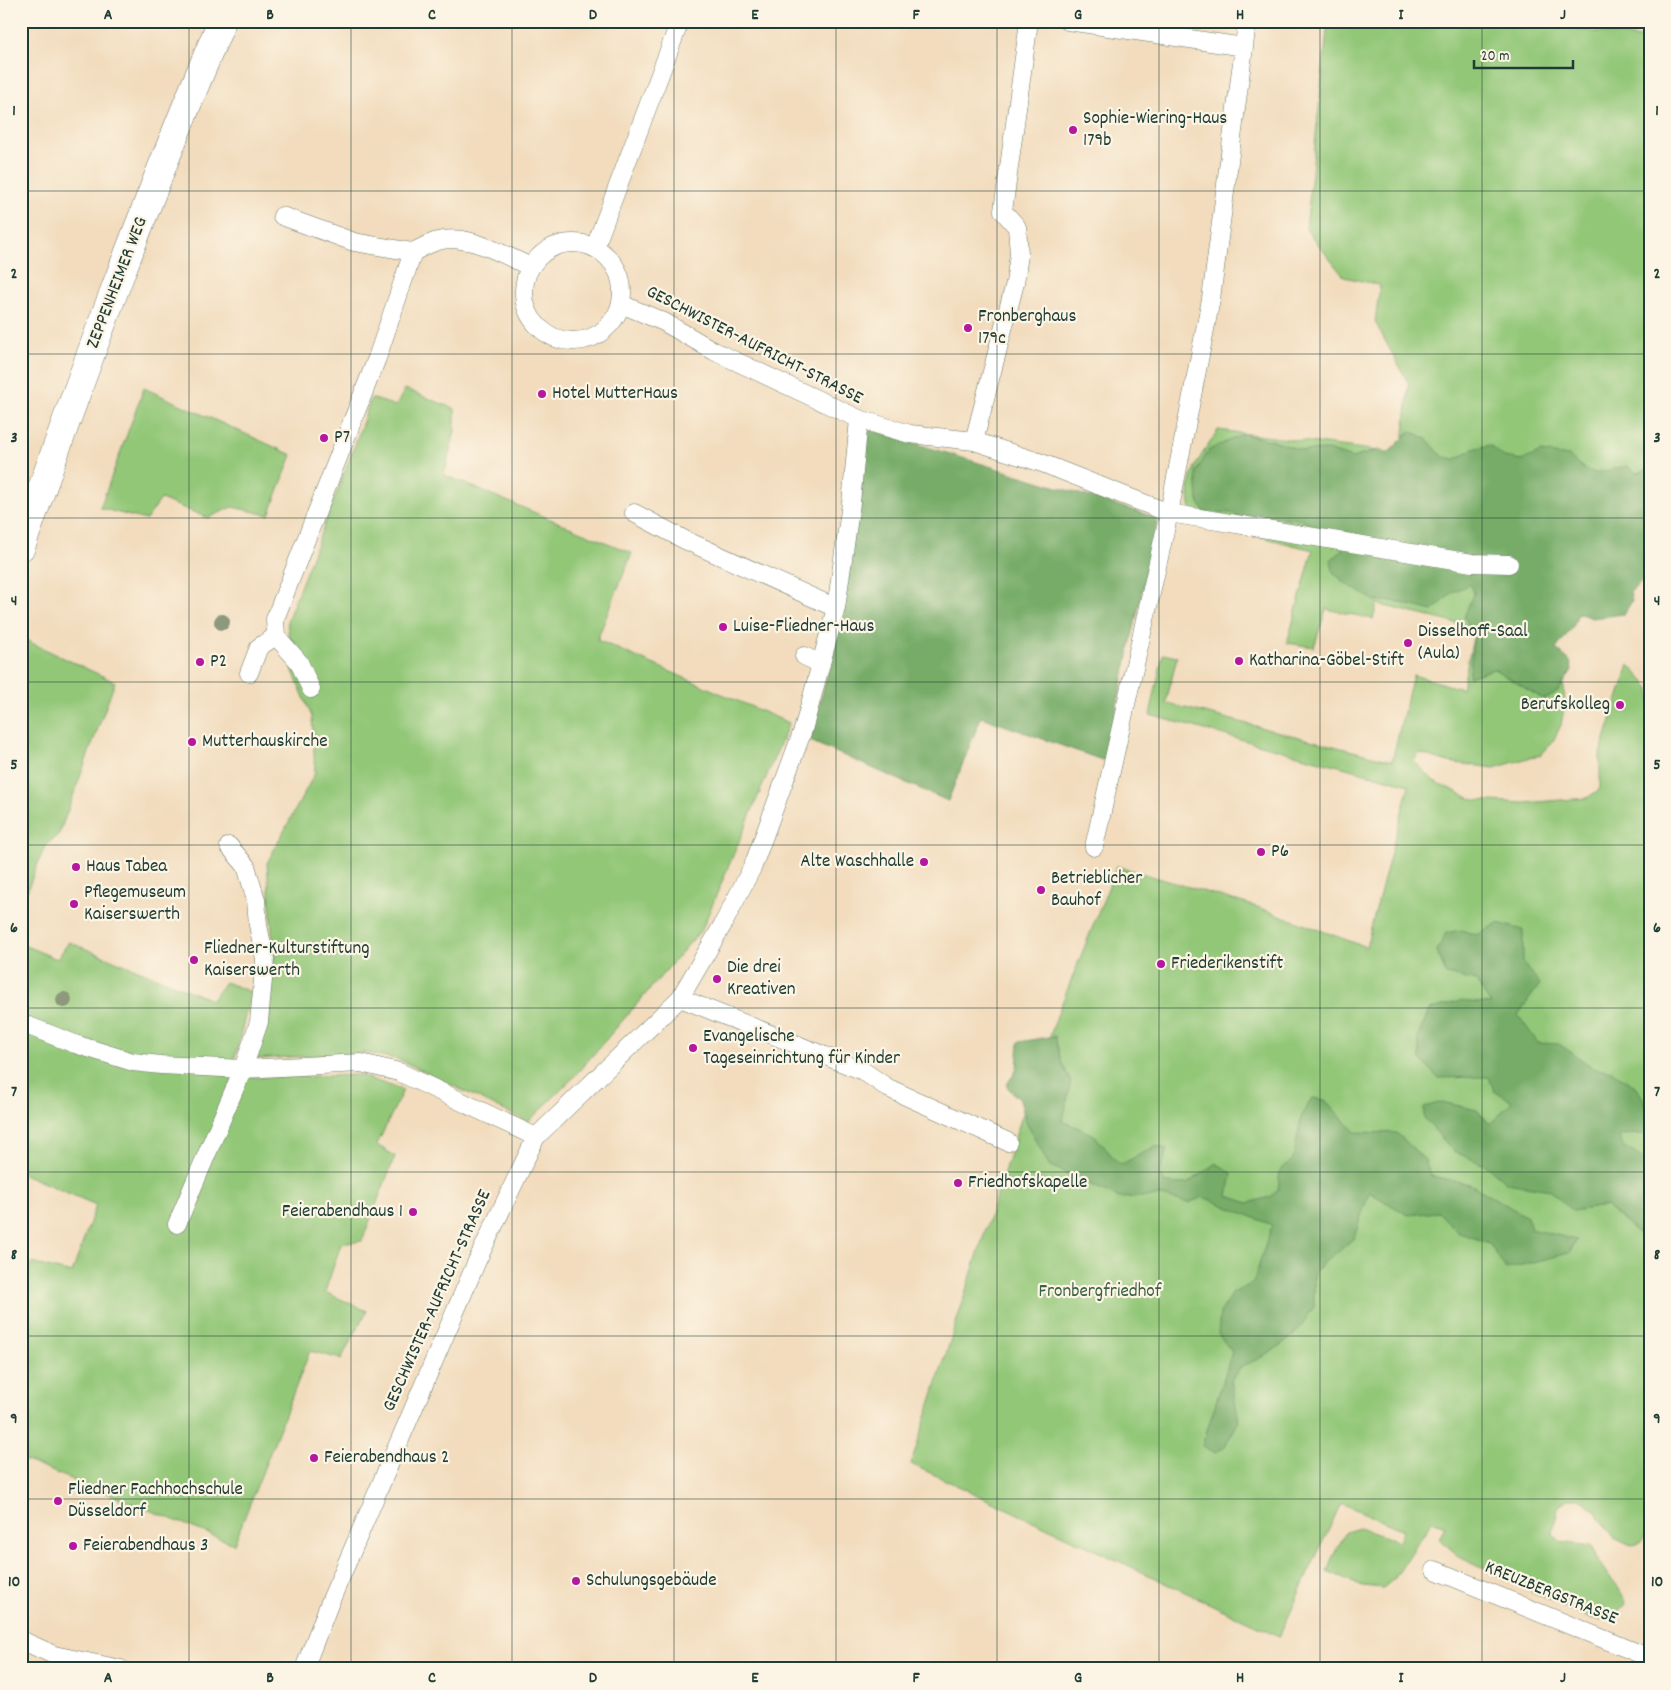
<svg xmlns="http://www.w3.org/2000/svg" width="1671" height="1690" viewBox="0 0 1671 1690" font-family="Dekko,sans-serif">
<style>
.green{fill:#93c778;stroke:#598256}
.forest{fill:#76ac68;stroke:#4a744e}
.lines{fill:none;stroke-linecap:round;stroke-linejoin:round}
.lane-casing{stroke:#697564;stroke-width:19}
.street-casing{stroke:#697564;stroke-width:29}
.lane{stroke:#fff;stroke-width:18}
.street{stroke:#fff;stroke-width:28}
.tree{fill:#8e987b}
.grid{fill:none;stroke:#1f3d34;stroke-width:1;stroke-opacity:0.55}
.poi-dot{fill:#b5179e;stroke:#fcf5e5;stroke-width:2}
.labels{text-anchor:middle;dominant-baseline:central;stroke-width:4.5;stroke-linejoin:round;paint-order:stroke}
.poi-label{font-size:19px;fill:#1f3d34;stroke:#fcf5e5;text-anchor:start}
.street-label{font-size:19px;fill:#1f3d34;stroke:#fcf5e5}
.park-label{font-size:19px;fill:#3c6045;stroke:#fcf5e5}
.neatline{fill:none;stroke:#1f3d34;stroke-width:2}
.grid-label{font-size:16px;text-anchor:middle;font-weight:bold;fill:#1f3d34}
</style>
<rect width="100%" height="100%" fill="#fcf5e5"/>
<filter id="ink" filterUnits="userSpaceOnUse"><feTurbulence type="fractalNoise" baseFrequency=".02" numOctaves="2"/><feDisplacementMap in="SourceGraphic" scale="10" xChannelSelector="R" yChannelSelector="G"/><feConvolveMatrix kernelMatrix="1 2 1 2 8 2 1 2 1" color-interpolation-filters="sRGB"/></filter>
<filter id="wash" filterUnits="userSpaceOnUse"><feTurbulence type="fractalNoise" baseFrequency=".0096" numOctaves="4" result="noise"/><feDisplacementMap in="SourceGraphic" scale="20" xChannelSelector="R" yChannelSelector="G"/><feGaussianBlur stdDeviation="1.12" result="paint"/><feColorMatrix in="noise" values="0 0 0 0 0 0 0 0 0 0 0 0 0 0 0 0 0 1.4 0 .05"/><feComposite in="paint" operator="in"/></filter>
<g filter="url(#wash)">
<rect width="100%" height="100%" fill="#f2dcbd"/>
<path class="green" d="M1328 21H1511L1650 39V496L1507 517 1554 654 1564 688 1565 702 1561 725 1553 741 1542 754 1494 768 1448 762 1419 753 1414 761 1434 781 1474 800 1524 803 1587 798 1600 789V754L1629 665 1650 688V1528L1641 1543 1631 1545 1614 1537 1595 1511 1581 1499H1568L1558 1507 1553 1534 1561 1542 1592 1546C1596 1551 1597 1558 1600 1564 1610 1580 1620 1583 1625 1604L1612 1620 1589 1618 1461 1558 1439 1539 1445 1526 1432 1521 1395 1578 1383 1588 1363 1586 1327 1571 1332 1558 1346 1532 1359 1528 1399 1541 1403 1530 1341 1503 1279 1636 911 1464 1018 1128 1058 1013 1117 866 1257 907 1366 947 1409 785 1150 715 1163 654 1177 657 1166 703 1392 761 1413 675 1462 689 1475 628 1377 604 1373 619 1326 609 1314 647 1287 643 1313 550 1194 520C1180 479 1197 463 1218 430L1402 454 1409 384 1375 322 1380 285 1344 277 1306 229Z
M144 388 292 455 269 515 232 507 208 518 161 499 146 520 100 508Z
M405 389 455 409V431L444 475 632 553 597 640 789 723 702 929 571 1080 528 1122 400 1060 367 1053 255 1059 269 1020 274 959 267 863 315 773 312 717 293 671 287 621 355 445 371 398 396 406Z
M21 638 115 682 59 834 45 846 21 906Z
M69 942 212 1000 225 982 251 992 230 1078 359 1075 403 1090 377 1145 395 1156 362 1241 341 1244 325 1292 367 1311 341 1359 310 1351 234 1544 21 1459V1289L31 1263 72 1273 96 1205 21 1173V944L57 959Z"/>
<path class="forest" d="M865 428 1158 518 1105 761 981 717 948 801 810 741 844 609Z
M1410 431 1426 438 1443 457 1456 459 1473 449 1489 445 1504 457 1523 460 1541 452 1569 456 1583 468 1595 473 1627 466 1636 473 1650 469V575L1630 592 1632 601 1624 614 1592 618 1578 613 1574 625 1556 649 1570 661 1572 670C1563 683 1559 696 1543 699L1494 669 1469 677 1474 635 1464 617 1474 592 1470 584 1453 592 1433 611 1393 601H1375L1345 583 1333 572 1331 559 1339 554 1347 539 1321 530 1300 519 1275 517 1261 533 1250 529 1233 513 1204 512 1198 501 1196 472 1209 450 1243 434 1274 441 1303 451 1328 450 1352 458 1378 450 1389 452Z
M1498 923 1523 930V962L1540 984 1518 1015 1538 1043 1559 1044 1595 1069 1612 1071 1637 1088 1650 1111 1647 1134 1619 1135 1623 1146 1650 1163V1243L1606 1206 1572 1211 1550 1190 1507 1183 1487 1166 1453 1151 1424 1118V1107L1442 1102 1477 1110 1490 1124 1512 1101 1494 1090 1489 1077 1438 1078 1420 1059 1418 1037 1429 1010 1460 1001 1491 1004 1476 981 1446 974 1437 951 1446 933 1461 930 1477 935Z
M1055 1036 1061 1061 1071 1081 1063 1121 1094 1135 1120 1165 1156 1146 1167 1149 1160 1173 1165 1183 1187 1184 1216 1163 1232 1173 1228 1196 1248 1203 1270 1197 1278 1190 1280 1171 1293 1159 1302 1114 1312 1098 1325 1100 1355 1132 1397 1133 1425 1160 1431 1176 1470 1184 1527 1217 1531 1229 1577 1240 1569 1253 1506 1269 1489 1243 1459 1233 1438 1212 1408 1215 1369 1192 1354 1238 1314 1271V1307L1296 1333 1270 1353 1240 1368 1231 1380 1239 1421 1225 1446 1215 1453 1202 1446 1232 1352 1218 1334 1220 1313 1233 1293 1253 1283 1272 1225 1203 1197 1188 1203 1162 1196 1119 1198 1049 1165 1026 1122 1020 1100 1006 1086 1017 1069 1019 1042Z"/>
</g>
<g filter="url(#ink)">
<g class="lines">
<g class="lane-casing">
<path id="lane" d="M1244 47 1247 21
M282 216 354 242 413 252
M524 292a49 49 0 1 1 98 0a49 49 0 1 1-98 0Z
M595 247 680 21
M859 419 910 434 974 441 1042 463 1169 513 1211 299 1244 47 1068 21
M974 441 1015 283 1019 254 1017 227 1003 211 1029 21
M634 513 685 540 836 608
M804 656 821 664
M249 673 259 647 276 636
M311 689 299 662 276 636 275 619 377 358 413 252C421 248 430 243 438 241 469 233 503 255 531 267
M1094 847 1169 513 1472 563 1509 564
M680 998 863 1071 888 1088 1008 1142
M21 1023 75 1044 133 1062 161 1065 243 1069 361 1063 399 1072 536 1137
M177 1224 243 1069 259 1022 265 959 258 925 256 900 246 866 229 846
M1435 1570 1650 1658
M21 1640 54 1655 121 1669
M304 1669 330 1602 477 1261 536 1137 680 998 722 926 753 866 803 730 836 608 851 503 859 419 714 351 664 322 621 304"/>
</g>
<g class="street-casing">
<path id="street" d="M21 547C84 370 148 194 222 21"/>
</g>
<use href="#lane" class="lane"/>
<use href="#street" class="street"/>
</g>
<g class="tree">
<circle cx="222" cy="622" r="8"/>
<circle cx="64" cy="1000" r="8"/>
</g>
</g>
<path class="grid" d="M189 21V1669M351 21V1669M512 21V1669M674 21V1669M836 21V1669M997 21V1669M1159 21V1669M1320 21V1669M1482 21V1669M21 191H1650M21 354H1650M21 518H1650M21 682H1650M21 845H1650M21 1008H1650M21 1172H1650M21 1336H1650M21 1499H1650"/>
<g class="poi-dot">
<circle cx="1073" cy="130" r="5"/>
<circle cx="968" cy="328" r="5"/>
<circle cx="542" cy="394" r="5"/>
<circle cx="324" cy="438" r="5"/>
<circle cx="723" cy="627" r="5"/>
<circle cx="1408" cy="643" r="5"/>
<circle cx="1239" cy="661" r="5"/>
<circle cx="200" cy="662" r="5"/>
<circle cx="1620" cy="705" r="5"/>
<circle cx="192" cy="742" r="5"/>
<circle cx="1261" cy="852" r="5"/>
<circle cx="924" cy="862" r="5"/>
<circle cx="76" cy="867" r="5"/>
<circle cx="1041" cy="890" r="5"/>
<circle cx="74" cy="904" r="5"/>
<circle cx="194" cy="960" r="5"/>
<circle cx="1161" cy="964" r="5"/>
<circle cx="717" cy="979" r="5"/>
<circle cx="693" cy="1048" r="5"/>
<circle cx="958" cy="1183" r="5"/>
<circle cx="413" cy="1212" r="5"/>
<circle cx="314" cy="1458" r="5"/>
<circle cx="58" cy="1501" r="5"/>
<circle cx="73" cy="1546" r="5"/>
<circle cx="576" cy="1581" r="5"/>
</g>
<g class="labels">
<g class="poi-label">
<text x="1083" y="119">Sophie-Wiering-Haus<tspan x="1083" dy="22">179b</tspan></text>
<text x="978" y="317">Fronberghaus<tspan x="978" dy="22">179c</tspan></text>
<text x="552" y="394">Hotel MutterHaus</text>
<text x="334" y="438">P7</text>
<text x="733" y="627">Luise-Fliedner-Haus</text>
<text x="1418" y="632">Disselhoff-Saal<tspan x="1418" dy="22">(Aula)</tspan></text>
<text x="1249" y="661">Katharina-Göbel-Stift</text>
<text x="210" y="662">P2</text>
<text x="1610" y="705" text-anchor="end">Berufskolleg</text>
<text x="202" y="742">Mutterhauskirche</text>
<text x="1271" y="852">P6</text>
<text x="914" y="862" text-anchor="end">Alte Waschhalle</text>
<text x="86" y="867">Haus Tabea</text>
<text x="1051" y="879">Betrieblicher<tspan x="1051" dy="22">Bauhof</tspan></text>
<text x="84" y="893">Pflegemuseum<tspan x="84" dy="22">Kaiserswerth</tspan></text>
<text x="204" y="949">Fliedner-Kulturstiftung<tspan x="204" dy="22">Kaiserswerth</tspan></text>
<text x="1171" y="964">Friederikenstift</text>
<text x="727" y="968">Die drei<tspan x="727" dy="22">Kreativen</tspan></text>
<text x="703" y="1037">Evangelische<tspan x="703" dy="22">Tageseinrichtung für Kinder</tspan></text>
<text x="968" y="1183">Friedhofskapelle</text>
<text x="403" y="1212" text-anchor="end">Feierabendhaus 1</text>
<text x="324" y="1458">Feierabendhaus 2</text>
<text x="68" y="1490">Fliedner Fachhochschule<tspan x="68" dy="22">Düsseldorf</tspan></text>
<text x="83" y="1546">Feierabendhaus 3</text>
<text x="586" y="1581">Schulungsgebäude</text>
</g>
<g class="street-label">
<text transform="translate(118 283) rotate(-69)">ZEPPENHEIMER WEG</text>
<text transform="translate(754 346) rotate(27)">GESCHWISTER-AUFRICHT-STRASSE</text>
<text transform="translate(438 1301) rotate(-66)">GESCHWISTER-AUFRICHT-STRASSE</text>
<text transform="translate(1551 1594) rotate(22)">KREUZBERGSTRASSE</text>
</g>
<g class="park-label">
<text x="1100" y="1292">Fronbergfriedhof</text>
</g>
</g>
<rect width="1671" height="1690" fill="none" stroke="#fcf5e5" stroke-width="55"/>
<path d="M1474 60v8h99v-8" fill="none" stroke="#1f3d34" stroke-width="2.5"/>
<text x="1481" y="60" font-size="15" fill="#1f3d34" stroke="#fcf5e5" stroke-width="4" paint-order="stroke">20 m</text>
<rect x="28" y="28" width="1616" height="1634" class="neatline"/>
<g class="grid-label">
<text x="108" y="19">A</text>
<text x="270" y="19">B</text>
<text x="432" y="19">C</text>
<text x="593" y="19">D</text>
<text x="755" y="19">E</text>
<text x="916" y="19">F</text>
<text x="1078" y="19">G</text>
<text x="1240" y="19">H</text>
<text x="1401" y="19">I</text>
<text x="1563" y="19">J</text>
<text x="14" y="115">1</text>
<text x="1657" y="115">1</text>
<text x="14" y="278">2</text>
<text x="1657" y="278">2</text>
<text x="14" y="442">3</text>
<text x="1657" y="442">3</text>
<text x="14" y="605">4</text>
<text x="1657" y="605">4</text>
<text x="14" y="769">5</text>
<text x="1657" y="769">5</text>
<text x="14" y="932">6</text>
<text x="1657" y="932">6</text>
<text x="14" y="1096">7</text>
<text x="1657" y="1096">7</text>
<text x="14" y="1259">8</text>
<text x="1657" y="1259">8</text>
<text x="14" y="1423">9</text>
<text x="1657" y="1423">9</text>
<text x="14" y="1586">10</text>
<text x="1657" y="1586">10</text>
<text x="108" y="1682">A</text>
<text x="270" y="1682">B</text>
<text x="432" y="1682">C</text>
<text x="593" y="1682">D</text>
<text x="755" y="1682">E</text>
<text x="916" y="1682">F</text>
<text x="1078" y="1682">G</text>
<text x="1240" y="1682">H</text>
<text x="1401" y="1682">I</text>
<text x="1563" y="1682">J</text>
</g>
</svg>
